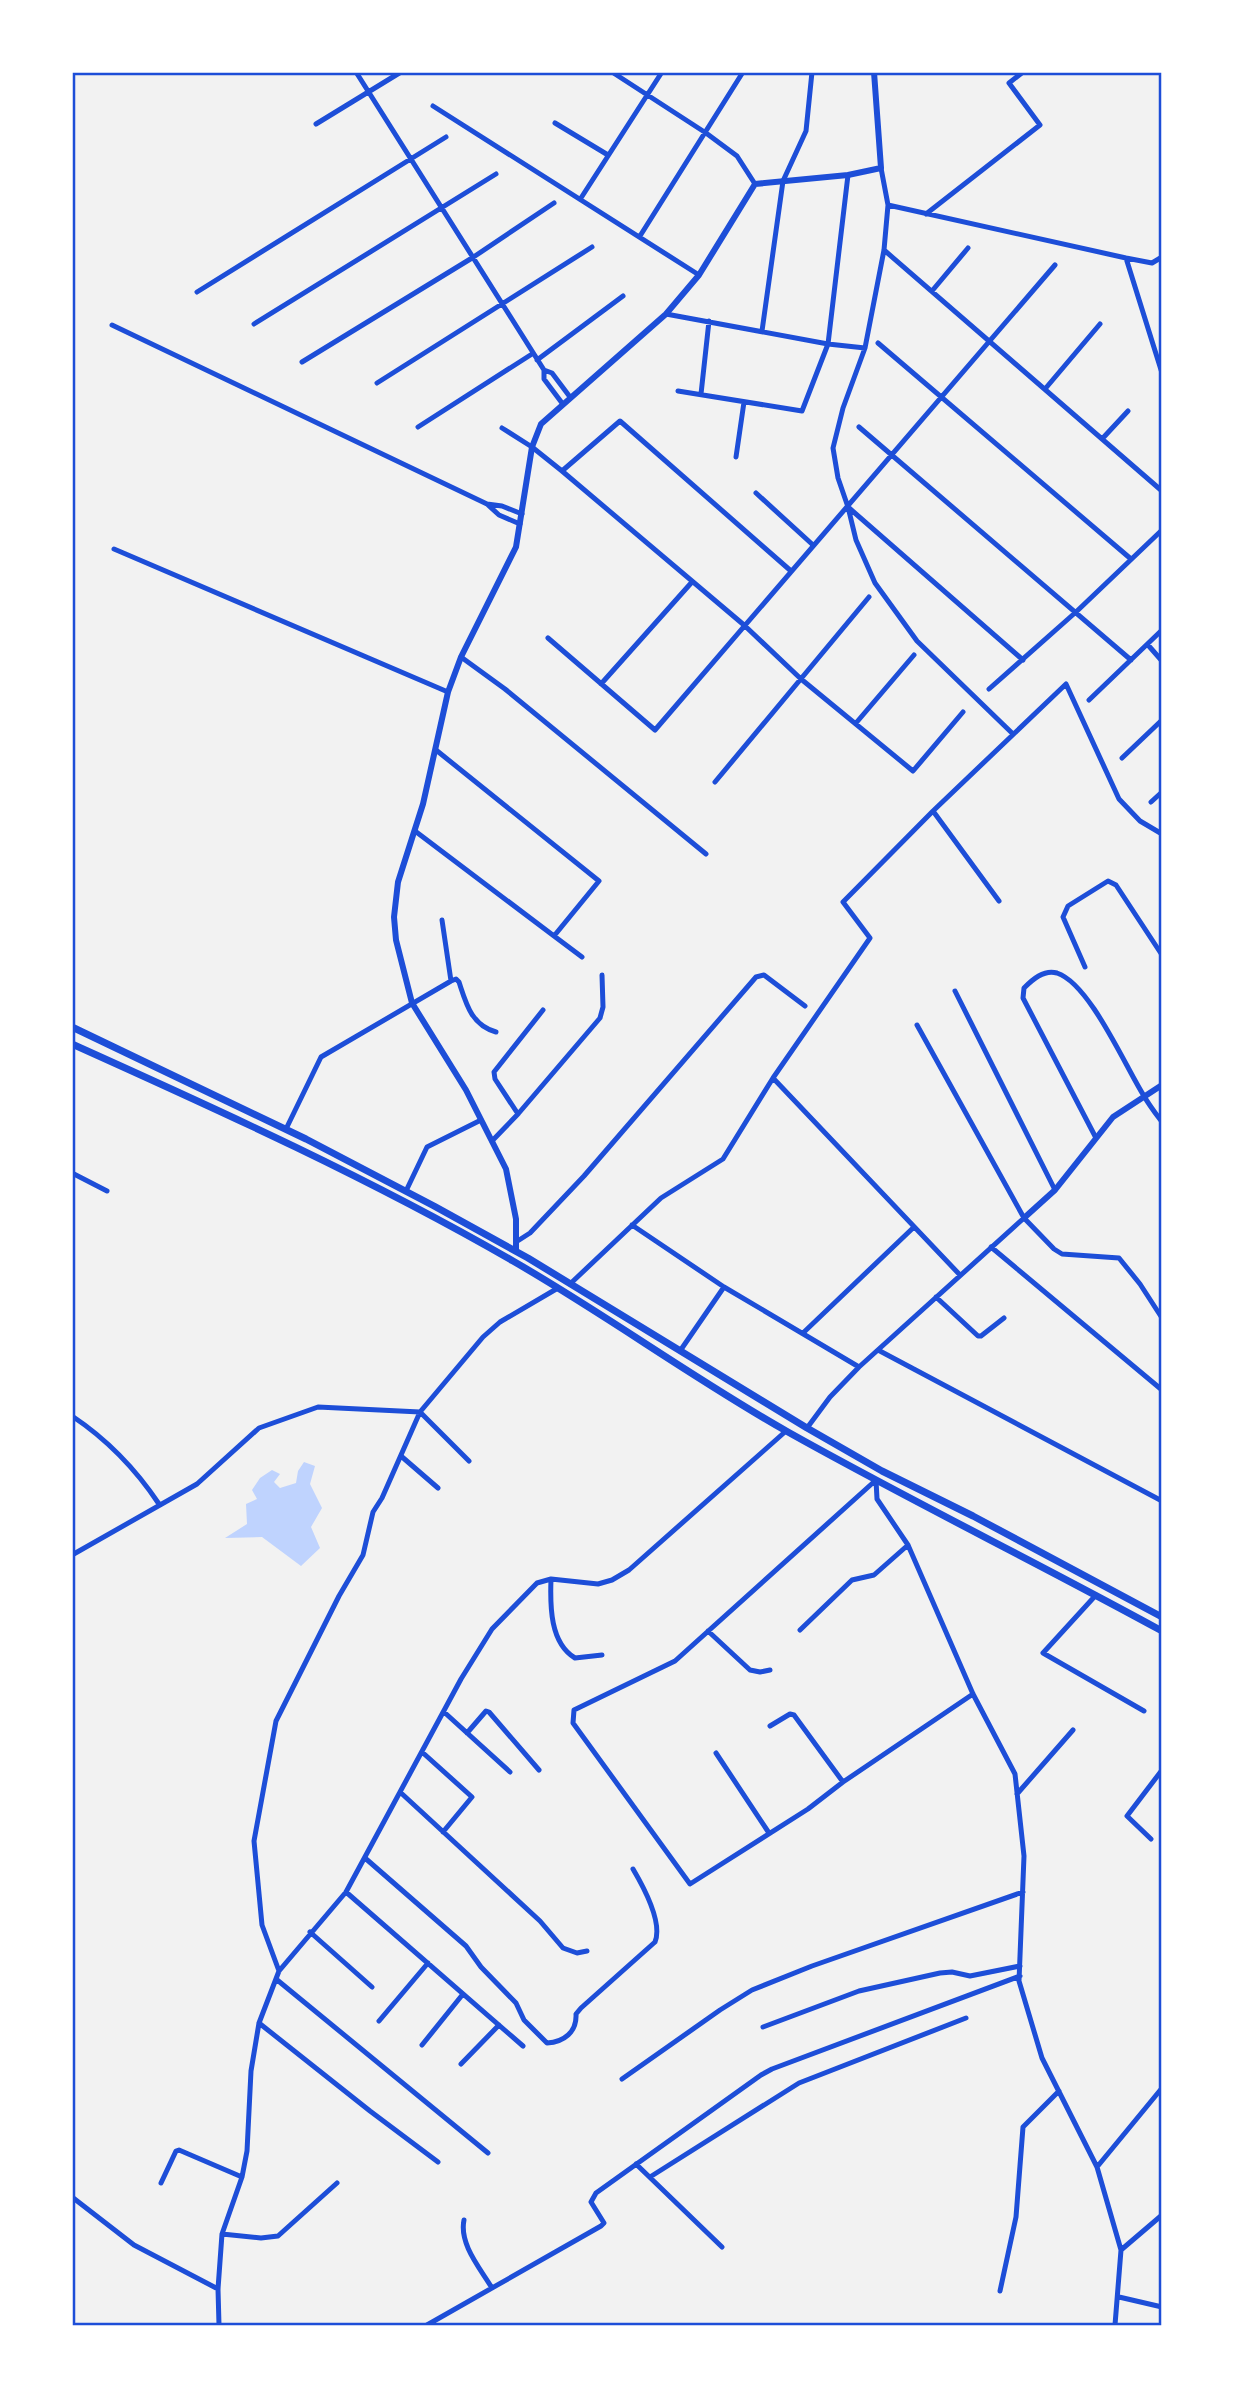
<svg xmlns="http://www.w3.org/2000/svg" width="1234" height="2397" viewBox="0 0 1234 2397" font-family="Lato,sans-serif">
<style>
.water{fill:#bfd3fe}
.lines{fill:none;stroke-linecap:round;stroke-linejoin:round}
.minor{stroke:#1d4ed8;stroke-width:5}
.tertiary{stroke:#1d4ed8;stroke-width:6}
.secondary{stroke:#1d4ed8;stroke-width:7}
.neatline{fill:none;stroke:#1d4ed8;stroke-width:2.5}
</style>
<rect width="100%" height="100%" fill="#f2f2f2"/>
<path class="water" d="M304 1462 315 1466 310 1484 322 1508 311 1527 320 1548 301 1566 262 1537 225 1538 247 1524 246 1504 257 1499 252 1490 260 1478 272 1470 280 1474 274 1482 280 1488 296 1483 298 1471Z"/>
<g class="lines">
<path class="minor" d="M356 72 544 370V379L562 403
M612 72 706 133 737 156 755 184
M433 106 699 275
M555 123 608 155
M316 124 401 72
M881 168 888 205 884 250 865 348 843 408 833 448 838 478 848 507 856 540 875 583 917 641 1013 734
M581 198 662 72
M888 205 1126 258 1152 263 1162 257
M926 214 1040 125 1009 83 1023 72
M640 236 743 72
M884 250 1162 491
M1126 258 1162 373
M932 291 968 248
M197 292 446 137
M666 314 828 344 865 348
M254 324 496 174
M112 325 487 504 499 515 520 524
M762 331 783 181 806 131 812 72
M878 343 1131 559
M537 360 623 296
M302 362 472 258 554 203
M544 370 552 373 570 397
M377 383 592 247
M1045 389 1100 324
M678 391 802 411 828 344 848 175
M701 394 709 321
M418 427 532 354
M859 427 1131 660
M502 428 532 447 562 471 744 625 801 679 913 771 963 712
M1102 439 1128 411
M736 457 744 402
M562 471 620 421 791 571
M756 493 813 545
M487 504 502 506 522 514
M848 507 1023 660
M114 549 448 692
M548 638 655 730 1055 265
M1148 645 1162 661
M461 657 505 689 706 854
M601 684 692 582
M989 689 1076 612 1162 530
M1089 700 1162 630
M856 723 914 655
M1122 758 1162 720
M715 782 869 597
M1151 802 1162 792
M933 811 999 901
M415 831 554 936 599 881 436 750
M442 920 451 981
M554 936 582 957
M1085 967 1063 917 1068 906 1108 881 1116 885 1162 955
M955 991 1055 1190
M917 1025 1024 1218 1054 1249 1062 1254 1119 1258 1140 1284 1162 1318
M773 1078 960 1275
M518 1114 495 1079 494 1072 543 1010
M286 1129 321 1057 451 981 456 979 459 982C466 1003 471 1025 496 1032
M1096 1138 1023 998 1024 988C1032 980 1044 969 1057 973 1090 984 1125 1066 1144 1096 1149 1105 1156 1114 1162 1122
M492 1141 518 1114 600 1018 603 1007 602 975
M72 1173 107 1191
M406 1191 427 1147 481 1120
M632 1225 724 1287 859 1367
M516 1242 530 1233 584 1176 756 977 764 975 805 1006
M991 1247 1162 1390
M570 1284 661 1198 723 1159 773 1078 870 938 843 902 933 811 1066 684 1119 799 1140 821 1162 834
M936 1297 978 1336H981L1004 1318
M803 1333 914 1227
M878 1350 1162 1501
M680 1351 724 1287
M420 1412 469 1461
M72 1416C108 1440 135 1468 159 1504
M807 1428 830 1397 859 1367 1024 1218
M401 1456 438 1488
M876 1480 675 1661 574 1710 573 1723 690 1884 808 1809 843 1782 973 1694
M876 1480 877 1499 908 1545 973 1694 1015 1774 1024 1856 1019 1981 1042 2058 1097 2167 1121 2250 1115 2325
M72 1555 197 1484 259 1428 318 1407 420 1412
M551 1579C550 1606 550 1643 575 1658L602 1655
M1096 1595 1043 1653 1144 1711
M800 1630 852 1580 874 1575 908 1545
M708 1631 750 1670 760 1672 770 1670
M444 1712 510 1772
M770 1726 790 1714 794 1715 843 1782
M467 1733 486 1711 489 1712 539 1770
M422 1752 472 1797 443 1832
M716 1753 769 1833
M400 1792 540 1921 563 1948 577 1953 587 1951
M1017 1794 1073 1730
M1151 1839 1127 1816 1162 1770
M365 1858 466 1946 481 1967 516 2003 524 2020 547 2043C564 2042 577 2032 576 2014L581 2008 655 1942C663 1922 643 1886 633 1869
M346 1892 523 2046
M310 1932 372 1987
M279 1971 262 1925 254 1841 276 1721 339 1596 363 1555 373 1512 382 1498 420 1412 483 1337 500 1322 558 1288
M276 1979 488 2153
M379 2021 428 1963
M259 2023 370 2111 438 2162
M763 2027 859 1991 940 1973 952 1972 970 1976 1020 1966
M422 2045 463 1994
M461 2064 499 2025
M622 2079 720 2010 752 1990 812 1966 1023 1892
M636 2164 722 2247
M1097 2167 1162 2088
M650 2177 799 2083 966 2018
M161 2183 176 2151 179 2150 242 2177
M72 2197 134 2245 218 2289
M464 2220C459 2244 480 2268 492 2288
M222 2234 261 2238 278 2236 337 2183
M1121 2250 1162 2215
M1000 2291 1016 2217 1023 2127 1059 2091
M1119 2297 1162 2307
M219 2325 218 2289 222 2234 242 2177 247 2151 251 2071 259 2023 279 1971 346 1892 461 1679 492 1629 537 1583 551 1579 598 1584 612 1580 629 1570 786 1431
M427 2325 601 2226 604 2223 591 2202 596 2193 761 2075 772 2069 1020 1976"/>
<path class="tertiary" d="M1024 1218 1055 1190 1113 1117 1162 1085
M516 1251V1219L506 1169 466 1090 412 1003 396 940 394 917 398 882 423 804 448 692 461 657 516 547 532 447 541 424 666 314 699 275 755 184 848 175 881 168 874 72"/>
<path class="secondary" d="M72 1027 306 1139 434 1206 528 1258 807 1428 882 1471 973 1516 1162 1617
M72 1044C221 1111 371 1179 513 1261 607 1315 694 1379 788 1432 911 1501 1038 1563 1162 1631"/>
</g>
<rect width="1234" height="2397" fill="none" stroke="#ffffff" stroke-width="147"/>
<rect x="74" y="74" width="1086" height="2250" class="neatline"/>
</svg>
